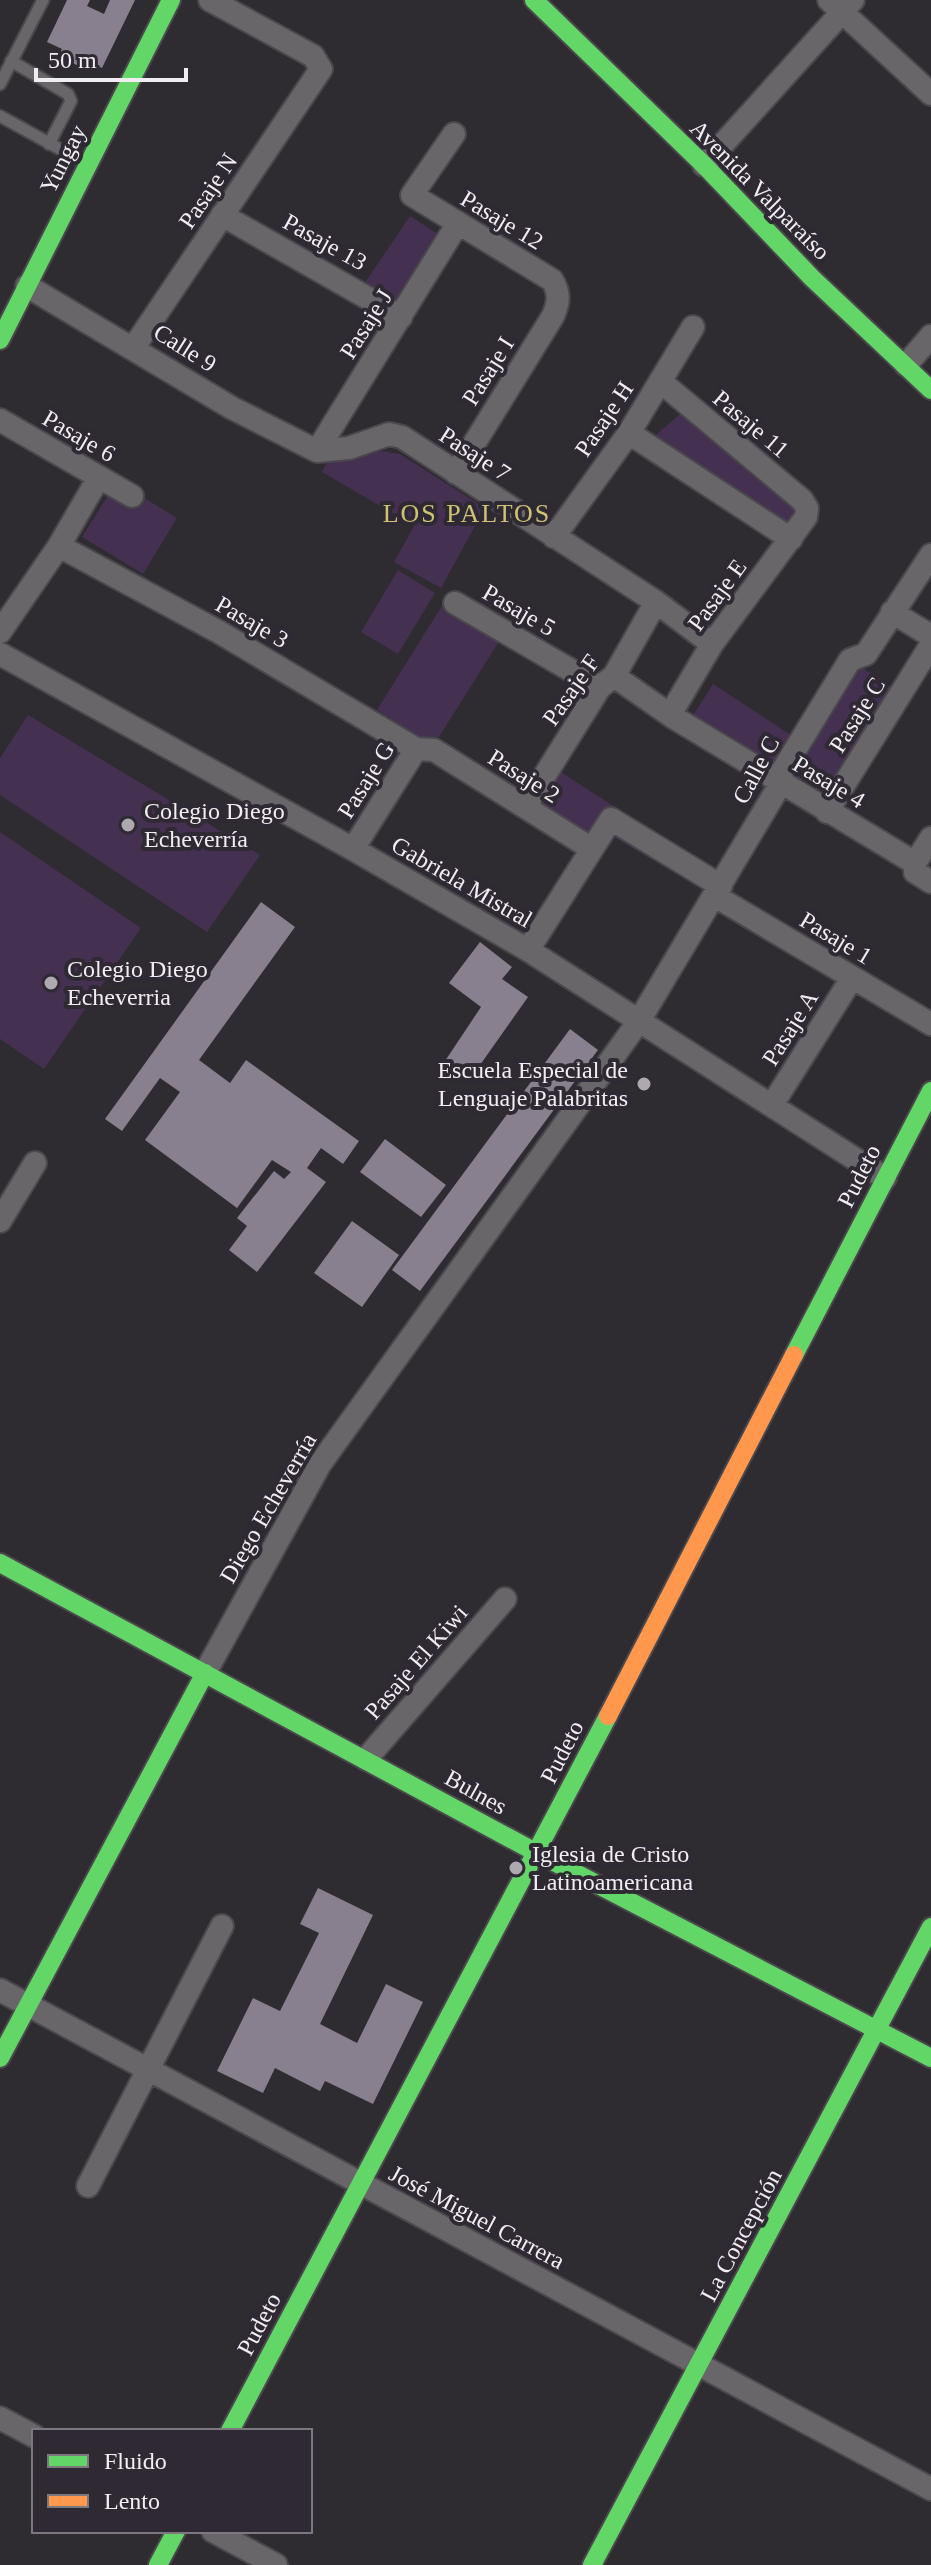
<svg xmlns="http://www.w3.org/2000/svg" width="931" height="2565" viewBox="0 0 931 2565" font-family="'Times New Roman',serif">
<style>
.green{fill:#443050}
.building{fill:#89808f}
.lines{fill:none;stroke-linecap:round;stroke-linejoin:round}
.lane-casing{stroke:#4b484d;stroke-width:15}
.street-casing{stroke:#4b484d;stroke-width:26}
.fast-casing{stroke:#4b484d;stroke-width:22}
.slow-casing{stroke:#4b484d;stroke-width:22}
.lane{stroke:#686669;stroke-width:11}
.street{stroke:#686669;stroke-width:22}
.fast{stroke:#63d668;stroke-width:18}
.slow{stroke:#ff974d;stroke-width:18}
.poi-dot{fill:#ada9af;stroke:#2f2933;stroke-width:3}
.labels{text-anchor:middle;dominant-baseline:central;stroke-width:8;stroke-linejoin:round;paint-order:stroke}
.street-label{font-size:24px;fill:#f1edf3;stroke:#2f2933}
.poi-label{font-size:24px;fill:#f1edf3;stroke:#2f2933;text-anchor:start}
.neighbourhood-label{font-size:26px;letter-spacing:2px;fill:#cec274;stroke:#2f2933}
</style>
<rect width="100%" height="100%" fill="#2e2b31"/>
<path class="green" d="M410 216 441 236 397 308 362 287Z
M687 408 802 507 789 532 649 441Z
M381 451 400 454 485 508 441 588 394 562 414 526 322 472 328 460 359 457Z
M117 481 177 518 143 574 82 537Z
M398 570 435 593 398 654 361 632Z
M443 604 500 640 439 737 421 738 377 710Z
M854 662 897 691 828 806 784 775Z
M713 684 794 737 774 769 692 717Z
M28 715 260 855 207 932 0 795V758Z
M559 771 708 867 696 886 599 828 592 839 537 807Z
M0 832 141 928 44 1069 0 1039Z"/>
<path class="building" d="M67 0H90L87 6 104 14 110 0H135L102 68 89 62 85 69 58 56 62 49 47 42Z
M261 902 295 927 199 1060 230 1083 246 1060 359 1141 343 1164 321 1148 307 1168 326 1182 257 1272 229 1250 247 1226 237 1218 274 1171 284 1179 291 1172 272 1160 237 1208 145 1140 180 1092 160 1078 122 1131 105 1119Z
M480 942 512 967 502 979 528 997 468 1082 443 1064 481 1007 449 983Z
M570 1029 598 1050 420 1291 392 1270Z
M385 1139 446 1185 421 1217 360 1172Z
M352 1221 399 1255 362 1307 314 1273Z
M318 1888 373 1915 320 2024 357 2043 386 1984 423 2002 373 2104 325 2081 320 2091 275 2068 263 2093 217 2071 253 1998 280 2011 319 1933 300 1924Z"/>
<g class="lines">
<g class="lane-casing">
<path id="lane" d="M11 61 68 94 71 101 49 144
M0 84 43 0
M0 116 87 164"/>
</g>
<g class="street-casing">
<path id="street" d="M829 0 931 94
M454 134 412 195 552 280C560 293 559 302 553 316L456 473
M704 165 853 0
M222 215 401 317
M27 286 232 408 317 451
M134 347 321 69 313 56 210 0
M906 365 931 336
M660 381 802 500 807 508 806 517 712 644 674 708 673 717
M0 420 132 496
M629 433 791 539
M317 451 349 448 389 434 402 437 656 602 712 644
M317 451 458 223
M554 537 629 433 693 327
M59 546 219 632 416 749
M455 603 600 687
M892 612 931 636
M0 632 59 546 99 477
M0 654 353 849 528 950 885 1178
M614 676 673 717 915 863V872L931 882
M525 807 600 687 614 676 656 602
M827 812 931 645
M353 849 416 749 434 750 592 849
M915 863 931 838
M715 896 931 1024
M528 950 611 819 721 886
M772 1105 852 978
M0 1221 35 1163
M205 1673 320 1464 639 1021 781 783V773L850 660 866 654 931 555
M366 1759 505 1599
M0 1990 931 2489
M88 2186 222 1926
M0 2418 34 2436
M213 2531 276 2565"/>
</g>
<g class="fast-casing">
<path id="fast" d="M534 0 704 165 812 278 931 390
M0 340 171 0
M794 1355 931 1091
M0 1563 537 1853 931 2058
M0 2058 205 1673
M230 2431 608 1716
M158 2565 176 2531
M592 2565 931 1927"/>
</g>
<g class="slow-casing">
<path id="slow" d="M608 1716 794 1355"/>
</g>
<use href="#lane" class="lane"/>
<use href="#street" class="street"/>
<use href="#fast" class="fast"/>
<use href="#slow" class="slow"/>
</g>
<g class="poi-dot">
<circle cx="128" cy="825" r="8"/>
<circle cx="51" cy="983" r="8"/>
<circle cx="644" cy="1084" r="8"/>
<circle cx="516" cy="1868" r="8"/>
</g>
<g class="labels">
<g class="street-label">
<text transform="translate(63 159) rotate(-63)">Yungay</text>
<text transform="translate(760 190) rotate(45)">Avenida Valparaíso</text>
<text transform="translate(208 191) rotate(-56)">Pasaje N</text>
<text transform="translate(502 220) rotate(31)">Pasaje 12</text>
<text transform="translate(325 242) rotate(29)">Pasaje 13</text>
<text transform="translate(366 324) rotate(-58)">Pasaje J</text>
<text transform="translate(185 348) rotate(32)">Calle 9</text>
<text transform="translate(488 371) rotate(-58)">Pasaje I</text>
<text transform="translate(604 419) rotate(-56)">Pasaje H</text>
<text transform="translate(751 424) rotate(40)">Pasaje 11</text>
<text transform="translate(79 436) rotate(30)">Pasaje 6</text>
<text transform="translate(475 454) rotate(33)">Pasaje 7</text>
<text transform="translate(717 595) rotate(-54)">Pasaje E</text>
<text transform="translate(519 610) rotate(30)">Pasaje 5</text>
<text transform="translate(252 622) rotate(30)">Pasaje 3</text>
<text transform="translate(571 690) rotate(-55)">Pasaje F</text>
<text transform="translate(857 715) rotate(-58)">Pasaje C</text>
<text transform="translate(756 770) rotate(-62)">Calle C</text>
<text transform="translate(524 776) rotate(32)">Pasaje 2</text>
<text transform="translate(366 780) rotate(-58)">Pasaje G</text>
<text transform="translate(829 782) rotate(31)">Pasaje 4</text>
<text transform="translate(462 882) rotate(30)">Gabriela Mistral</text>
<text transform="translate(836 938) rotate(31)">Pasaje 1</text>
<text transform="translate(790 1028) rotate(-58)">Pasaje A</text>
<text transform="translate(859 1176) rotate(-63)">Pudeto</text>
<text transform="translate(268 1508) rotate(-60)">Diego Echeverría</text>
<text transform="translate(416 1662) rotate(-49)">Pasaje El Kiwi</text>
<text transform="translate(562 1752) rotate(-63)">Pudeto</text>
<text transform="translate(476 1792) rotate(29)">Bulnes</text>
<text transform="translate(477 2217) rotate(28)">José Miguel Carrera</text>
<text transform="translate(741 2235) rotate(-62)">La Concepción</text>
<text transform="translate(259 2324) rotate(-62)">Pudeto</text>
</g>
<g class="poi-label">
<text x="144" y="811">Colegio Diego<tspan x="144" dy="28">Echeverría</tspan></text>
<text x="67" y="969">Colegio Diego<tspan x="67" dy="28">Echeverria</tspan></text>
<text x="628" y="1070" text-anchor="end">Escuela Especial de<tspan x="628" dy="28">Lenguaje Palabritas</tspan></text>
<text x="532" y="1854">Iglesia de Cristo<tspan x="532" dy="28">Latinoamericana</tspan></text>
</g>
<g class="neighbourhood-label">
<text x="467" y="513">LOS PALTOS</text>
</g>
</g>
<rect x="32" y="2429" width="280" height="104" fill="#2f2933" stroke="#7d7780" stroke-width="2"/>
<rect x="48" y="2455" width="40" height="12" fill="#63d668" stroke="#7d7780" stroke-width="2"/>
<text x="104" y="2469" font-size="24" fill="#f1edf3">Fluido</text>
<rect x="48" y="2495" width="40" height="12" fill="#ff974d" stroke="#7d7780" stroke-width="2"/>
<text x="104" y="2509" font-size="24" fill="#f1edf3">Lento</text>
<path d="M36 68v12h150v-12" fill="none" stroke="#f1edf3" stroke-width="4"/>
<text x="48" y="68" font-size="24" fill="#f1edf3" stroke="#2f2933" stroke-width="6" paint-order="stroke">50 m</text>
</svg>
